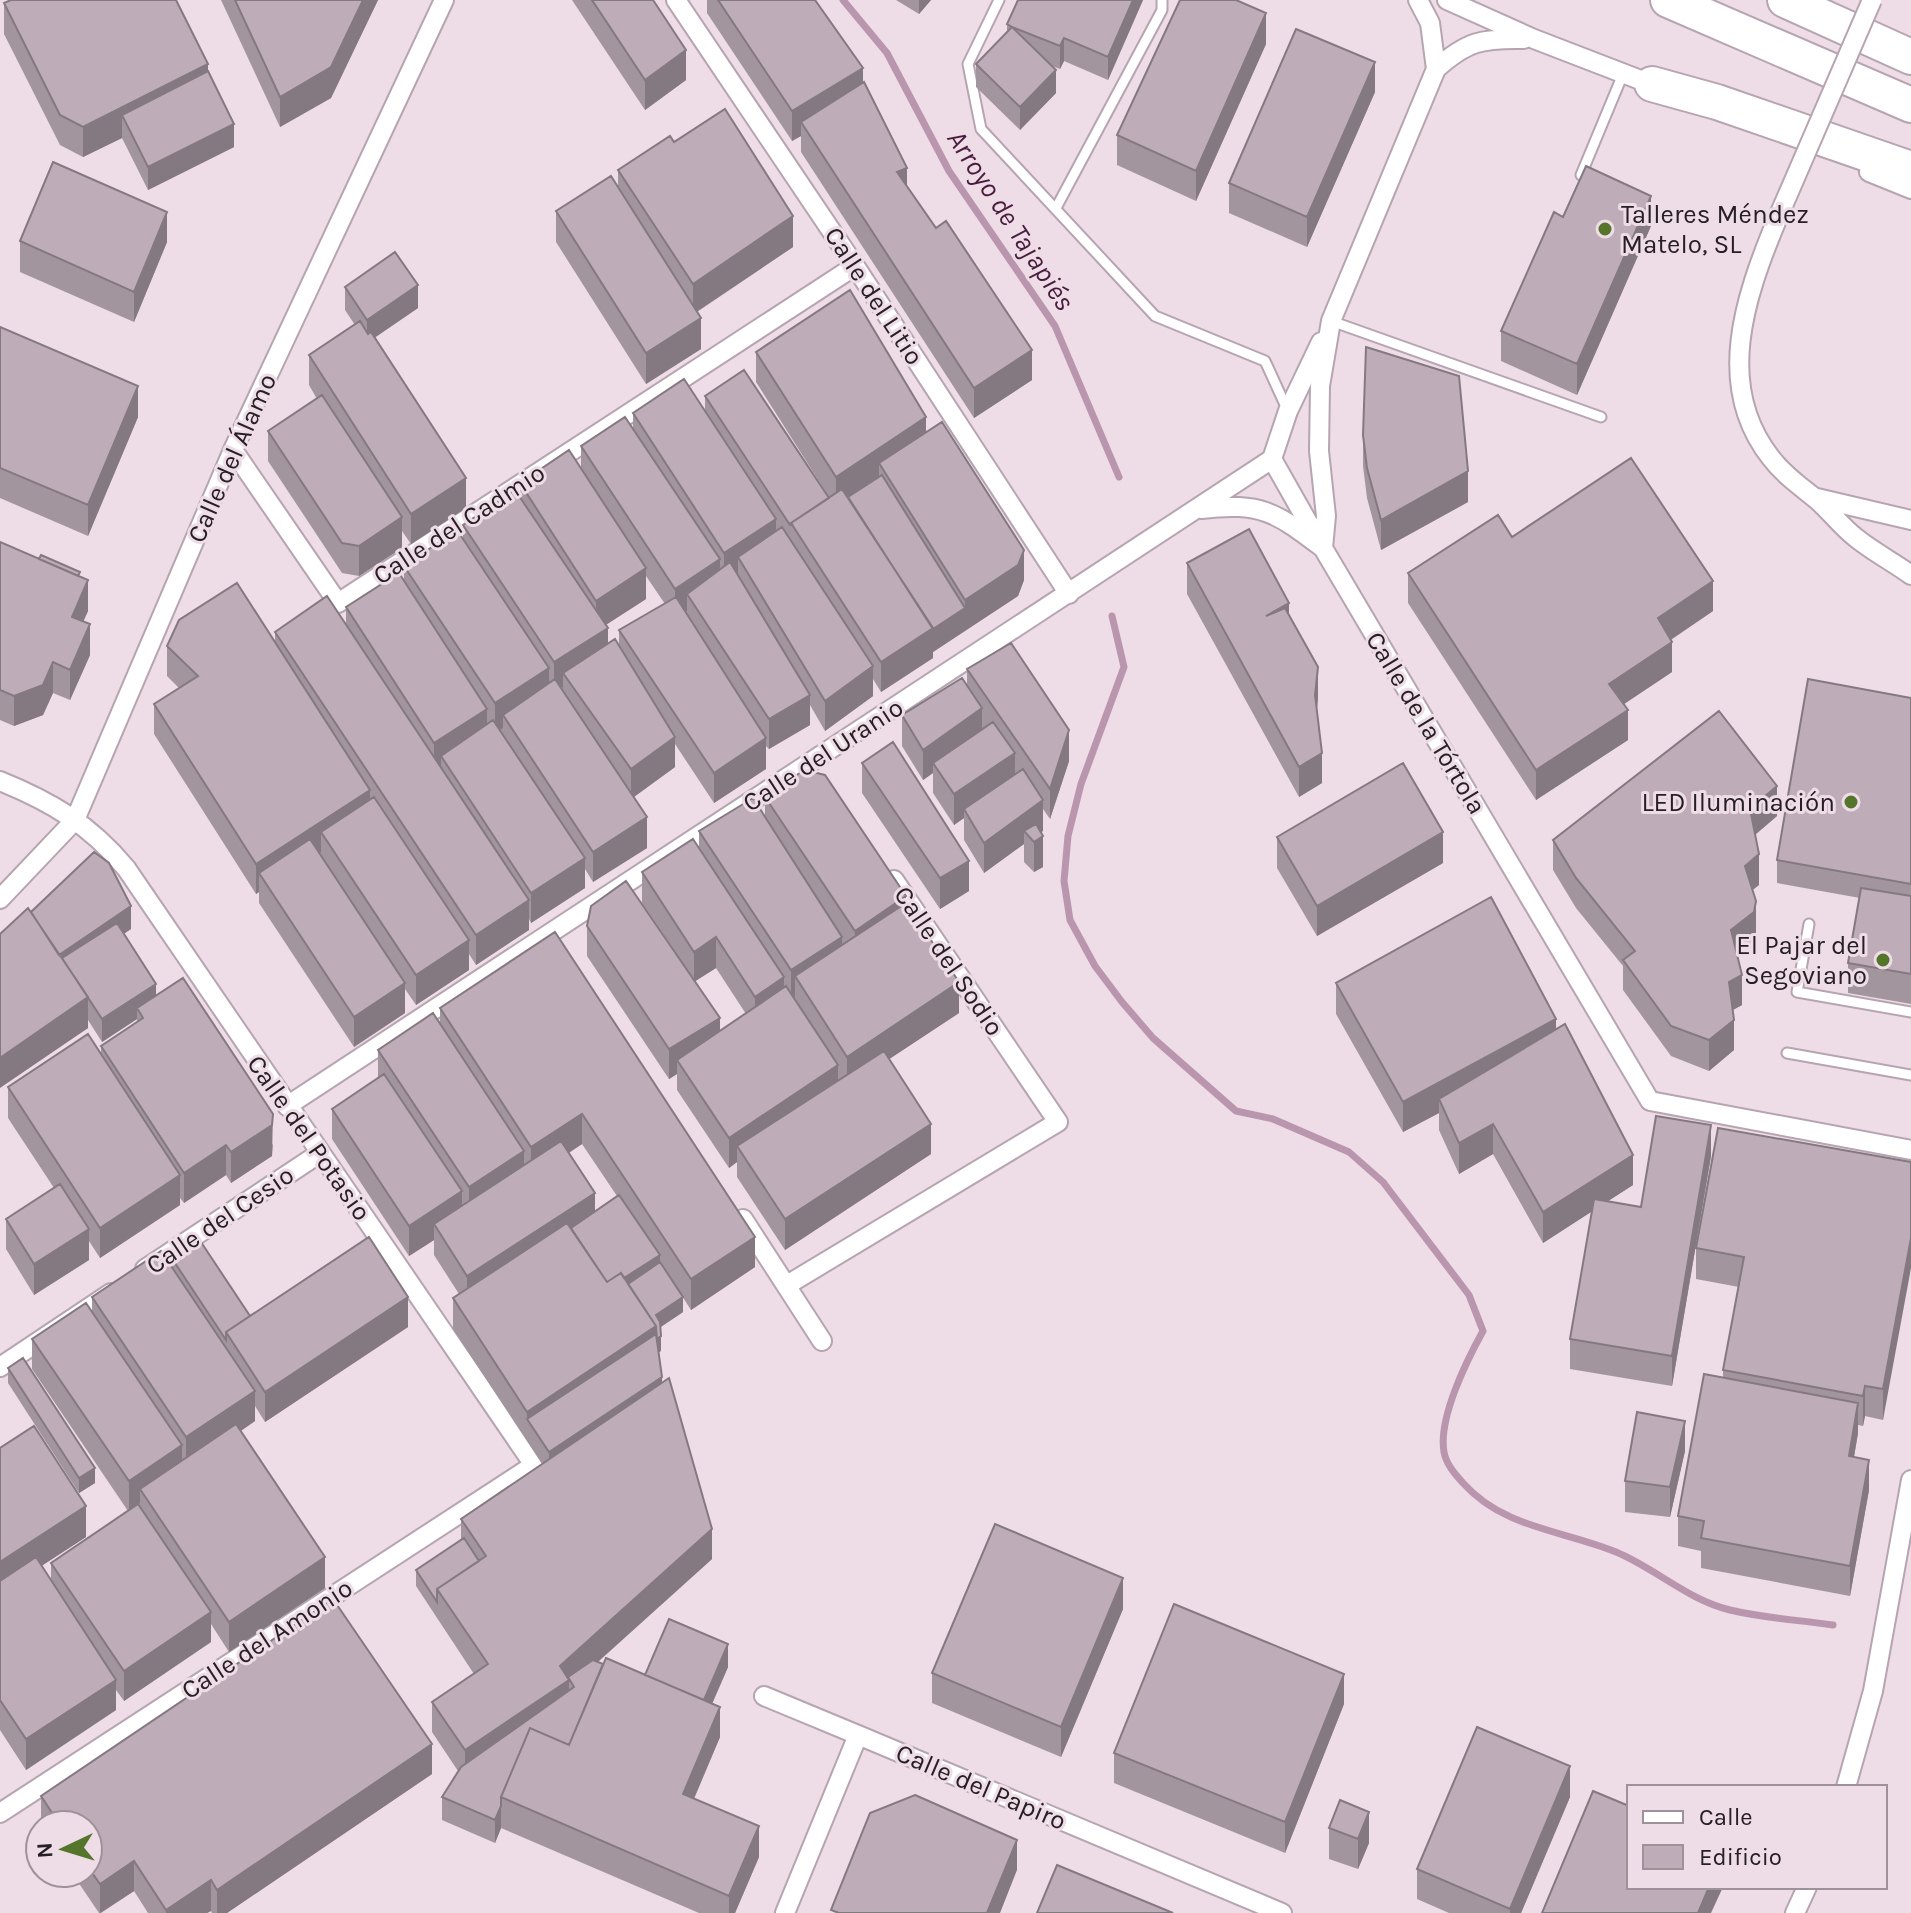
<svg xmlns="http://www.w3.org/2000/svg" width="1911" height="1913" viewBox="0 0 1911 1913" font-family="Karla,sans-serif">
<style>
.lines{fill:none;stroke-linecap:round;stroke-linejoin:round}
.stream{stroke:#b996ad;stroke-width:7}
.lane-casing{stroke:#b6a5b0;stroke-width:13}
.street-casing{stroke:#b6a5b0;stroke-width:22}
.highway-casing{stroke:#b6a5b0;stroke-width:38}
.lane{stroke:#fff;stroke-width:9}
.street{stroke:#fff;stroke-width:18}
.highway{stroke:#fff;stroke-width:34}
.street-bridge-casing{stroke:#b6a5b0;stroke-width:22;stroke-linecap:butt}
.street-bridge{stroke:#fff;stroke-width:18}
.wall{fill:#a3959e;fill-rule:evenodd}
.shaded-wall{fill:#857981}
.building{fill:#beadb8;stroke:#857981;stroke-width:2}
.poi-dot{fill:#55752b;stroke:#eedce7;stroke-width:3}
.labels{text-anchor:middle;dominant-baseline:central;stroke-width:6;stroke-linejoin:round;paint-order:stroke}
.poi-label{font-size:26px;fill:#262024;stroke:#eedce7;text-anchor:end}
.street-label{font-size:26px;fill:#262024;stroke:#eedce7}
.water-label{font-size:28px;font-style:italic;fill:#481c3c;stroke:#eedce7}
</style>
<rect width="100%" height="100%" fill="#eedce7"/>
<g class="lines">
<path class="stream" d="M843 0 887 53 949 171 1055 326 1119 477
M1112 616 1124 667 1081 784 1068 836 1064 881 1070 920 1095 966 1122 1002 1153 1038 1236 1111 1273 1119 1349 1152 1383 1182 1469 1295 1483 1331C1467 1360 1438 1418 1444 1452 1446 1464 1455 1474 1463 1483 1503 1528 1562 1530 1616 1552 1655 1568 1688 1600 1730 1610 1763 1618 1799 1620 1833 1625"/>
<g class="lane-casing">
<path id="lane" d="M999 0 968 64 981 129 1155 316 1265 361 1287 409
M1581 175 1623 74
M1056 208 1162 10V0
M1331 321 1601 417
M1809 924 1797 992 1911 1012
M1787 1053 1911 1075"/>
</g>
<g class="street-casing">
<path id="street" d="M676 0 855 266 1069 594
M1418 0 1430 23 1436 69 1331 321 1320 386 1319 451 1326 516 1323 548 1650 1101 1911 1150
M1447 0 1534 39 1656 86
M1436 69C1467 41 1483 38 1524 39
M1869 172 1911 189
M1776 222C1745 297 1714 386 1771 458 1784 475 1800 486 1816 499 1830 511 1841 526 1855 537 1872 551 1893 562 1911 575
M233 450 338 603 855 266
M1272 459 1319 542
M1817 498 1911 520
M1201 509C1262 502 1275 512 1323 548
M0 781C52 802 90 825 126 868L534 1465 0 1813
M0 899 75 820 233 450 444 0
M287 1106 1272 459 1288 411 1321 342
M743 1219 822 1341
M145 1269 320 1153
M787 1285 1058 1122 894 880
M0 1367 111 1293
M764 1696 858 1735
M1846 1787 1873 1691 1911 1480
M785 1913 858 1735 1282 1913
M1795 1913 1807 1887"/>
</g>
<g class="highway-casing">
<path id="highway" d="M1668 0 1911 105
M1785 0 1911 57
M1652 84 1717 102 1911 169"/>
</g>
<use href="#lane" class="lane"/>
<use href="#street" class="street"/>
<use href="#highway" class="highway"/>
<g class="street-bridge-casing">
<path id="street-bridge" d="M1776 222 1872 0"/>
</g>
<use href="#street-bridge" class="street-bridge"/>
</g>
<path class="wall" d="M221 0H378L331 98 280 127Z
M572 0H653L686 80 645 110Z
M707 0H815L863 82 907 186 1032 380 974 418 801 152V136L792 141 707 13Z
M896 0H931L919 14Z
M1143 0 1108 80 1064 61 1060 69 1052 66 1056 93 1020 130 976 87V64L1007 32V24Z
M4 3 208 71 234 147 148 190 122 138 83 157 60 145 4 34Z
M1266 44 1196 201 1117 165V135Z
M1375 92 1307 247 1229 213V183Z
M674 142 793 247 697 312 701 349 646 384 556 242V211L618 187V170Z
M1563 217 1651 226 1577 395 1501 361V331Z
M20 241 167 242 134 322 20 272Z
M345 287 418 308 375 337 466 508 411 544 402 531V548L359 576 342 573 268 461V431L317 399 309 385V355L355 325 345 310Z
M0 327 138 417 88 536 0 498Z
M756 352 926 432 1024 580 1018 596 933 652V658L881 692 873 679V696L825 731 810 705V725L769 749 766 746V769L714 803 675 744V767L634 797 647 848 593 882 585 869V888L531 923 529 919V930L476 965 469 954V970L416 1005 405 989V1013L354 1047 259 903V892L256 894 154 734V704L179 688 167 676V646L275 642V632L346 625V607L404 582V566L463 540V525L520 497V483L581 468V446L633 428V413L705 410V396L829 498V497L756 382ZM646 576 665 604 619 630V645L608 644 606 625 646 599Z
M1363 435 1468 502 1381 550 1367 498 1363 466Z
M1512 537 1713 611 1671 640 1672 672 1624 704 1628 740 1536 800 1408 603V573Z
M0 542 80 577 88 611 83 621 90 655 70 700 53 693 43 715 14 726 0 720Z
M1187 563 1289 614 1318 698 1317 710 1322 783 1299 797 1187 594Z
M967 669 1069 761 1050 819 1043 809V831L1041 832 1043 867 1034 872 1024 862V844L984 873 964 840V818L954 825 933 793V773L923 780 902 746V715L967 685Z
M1911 698V1004L1848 993V963L1860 898 1777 883V860Z
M862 763 969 891 940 909 862 793Z
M765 797 906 904 959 1013 889 1059 931 1154 785 1250 737 1177V1162L729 1168 677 1090V1074L669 1079 587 956V926L672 947 642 903V872L699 849V831L765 816ZM716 968 746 1014 720 1031 695 981Z
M1777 816 1755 835 1759 885 1752 890 1756 932 1754 943 1737 955 1742 1005 1733 1010 1734 1050 1709 1071 1671 1056 1623 990V966L1576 908 1553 870V840Z
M1277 837 1443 863 1317 936 1277 868Z
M31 912 131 929 123 934 156 996 273 1145 272 1156 231 1183 226 1175 184 1203 180 1198V1205L100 1258 89 1241V1260L34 1295 6 1249V1219L54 1188 8 1118V1087L101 1054V1046L137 1022V1019L102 1042 88 1020V1028L6 1083Z
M555 932 755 1267 691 1310 660 1262 683 1312 661 1327V1351L659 1352 662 1383 712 1559 598 1662 645 1675 728 1667 712 1704 720 1737 694 1799 759 1857 735 1913H699L501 1828 495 1843 442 1820V1797L458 1771 432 1732V1702L474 1674 416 1586V1570L461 1540V1519L542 1464 453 1329V1298L459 1294 434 1255V1240L409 1256 332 1139V1109L378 1078V1050L440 1024V1008ZM582 1144 617 1196 595 1211 569 1153Z
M1336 983 1556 1029 1633 1185 1608 1201 1641 1207 1711 1156 1672 1386 1570 1369V1339L1592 1211 1543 1243 1493 1154 1459 1174 1439 1130V1113L1403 1132 1336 1014Z
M1911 1162 1883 1420 1865 1416 1863 1426 1858 1425V1433L1854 1457 1869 1490 1850 1596 1701 1568V1551L1678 1546V1516L1723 1377V1370L1739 1287 1696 1279V1248Z
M169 1254 250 1316 408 1327 265 1422 255 1406V1421L241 1431 325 1588 229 1652 211 1624V1642L124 1701 116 1690V1710L26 1770 0 1730V1448L86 1537 41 1566 51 1581V1563L128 1511 32 1369V1339L92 1312V1297L169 1265Z
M8 1368 95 1483 79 1493 8 1383Z
M1685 1451 1670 1517 1625 1512V1481Z
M1123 1609 1061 1757 932 1703V1673Z
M1344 1704 1285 1853 1114 1783V1753Z
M432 1774 227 1913H212L211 1911 207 1913H148L134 1891 101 1913H99L72 1873H88V1825H41V1796Z
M1570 1797 1521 1913H1449L1417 1899V1869Z
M1329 1828 1369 1843 1358 1869 1329 1859Z"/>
<path class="shaded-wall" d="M363 0H378L331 98 280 127V97Z
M919 0H931L919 14Z
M1133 0H1143L1108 80V57Z
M1266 13V44L1196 201V171Z
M1064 38V61L1060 69V46Z
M686 50V80L645 110V80Z
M1375 62V92L1307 247V217Z
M208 64V94L122 115V138L83 157V127Z
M863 68V98L801 122V136L792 141V111Z
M1056 70V93L1020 130V107Z
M234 124V147L148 190V167Z
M907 168V198L897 172Z
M1651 196V226L1577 395V364Z
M167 212V242L134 322V292Z
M793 216V247L693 314V284Z
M418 285V308L367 343V320Z
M701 318V349L646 384V353Z
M1032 350V380L974 418V388Z
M138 386V417L88 536V505Z
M926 417V448L879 463V479L836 507V477Z
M1468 471V502L1381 550V520Z
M466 478V508L411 544V514Z
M402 517V548L359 576V546Z
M776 519V550L738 557V575L724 583V553Z
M1024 550V580L1018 596 933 652V658L881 692V662L965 608V600Z
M720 559V590L687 594V611L675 619V589Z
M646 568V599L596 631V601Z
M88 580V611L72 647V617Z
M1713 581V611L1658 648V618Z
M1289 603V634L1266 616Z
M90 624V655L70 700V670Z
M608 628V658L563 673V687L554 692V662Z
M1672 642V672L1609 714V684Z
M53 662V693L43 715 14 726V696Z
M873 666V696L825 731V701Z
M1318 667V698L1315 725V695Z
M549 668V698L503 715V728L495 733V703Z
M810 695V725L769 749V719Z
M982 708V738L933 763V773L923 780V750Z
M487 709V739L441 756V769L434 774V743Z
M1628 710V740L1536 800V770Z
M1069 730V761L1050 819V789Z
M675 737V767L631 799V769Z
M766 738V769L714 803V773Z
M1015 753V783L964 809V818L954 825V794Z
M1322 753V783L1299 797V767Z
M1777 786V816L1750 839V809Z
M370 790V821L321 832V852L268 886 259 873V892L256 894V864Z
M1043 800V831L1031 839 1024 831V844L984 873V843Z
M647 817V848L593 882V852Z
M1443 832V863L1317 936V906Z
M1043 836V867L1034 872V842Z
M1759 854V885L1745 896V866Z
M585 858V888L531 923V893Z
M969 861V891L940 909V878Z
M906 896V926L855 961V931Z
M529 900V930L476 965V935Z
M1756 901V932L1754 943 1731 960V930Z
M131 906V929L70 970 56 957Z
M716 937V968L694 982V952Z
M842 937V968L795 976V997L791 1000V970Z
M469 940V970L416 1005V975Z
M1742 975V1005L1729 1012V982Z
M784 977V1008L755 1027V997Z
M959 982V1013L847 1087V1057Z
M405 983V1013L354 1047V1017Z
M156 984V1007L137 1008V1019L102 1042V1019Z
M88 997V1028L0 1088V1058Z
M720 1018V1048L677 1060V1074L669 1079V1049Z
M1556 1019V1049L1439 1099V1113L1403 1132V1102Z
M1734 1020V1050L1709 1071V1040Z
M838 1065V1095L737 1146V1162L729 1168V1138Z
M273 1114 272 1156 231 1183V1152Z
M582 1114V1144L531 1177V1147Z
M931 1124V1154L785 1250V1219Z
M1493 1124V1154L1459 1174V1143Z
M1711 1125V1156L1672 1386V1356Z
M226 1145V1175L184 1203V1173Z
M524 1151V1181L469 1217V1187Z
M1633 1155V1185L1543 1243V1212Z
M180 1175V1205L100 1258V1228Z
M462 1191V1222L434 1224V1240L409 1256V1226Z
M595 1193V1224L467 1307V1276Z
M89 1229V1260L34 1295V1264Z
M755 1237V1267L691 1310V1279Z
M1911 1238V1268L1883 1420V1389Z
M660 1255V1278L607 1290Z
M408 1297V1327L265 1422V1392Z
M683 1297V1312L656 1330 661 1336V1351L527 1419V1412L656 1315Z
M662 1377V1400L549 1475V1452Z
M1865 1386V1416L1863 1426V1396Z
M255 1391V1421L186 1468V1437Z
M1858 1403V1433L1849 1486V1456Z
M1685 1421V1451L1670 1517V1487Z
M182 1445V1475L140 1489V1503L129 1511V1481Z
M1869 1460V1490L1850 1596V1566Z
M95 1468V1483L79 1493V1478Z
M86 1506V1537L0 1593V1562Z
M712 1529V1559L573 1684 569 1680V1710L465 1781V1750Z
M325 1557V1588L229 1652V1622Z
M1123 1578V1609L1061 1757V1727Z
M211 1612V1642L124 1701V1671Z
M728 1644V1667L701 1729V1706Z
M1344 1674V1704L1285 1853V1822Z
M116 1680V1710L26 1770V1739Z
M720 1707V1737L683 1824V1794Z
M432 1744V1774L227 1913H217V1890Z
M1570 1766V1797L1521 1913H1510V1909Z
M501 1806V1828L495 1843V1820Z
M1369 1812V1843L1358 1869V1839Z
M759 1826V1857L735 1913H729V1896Z
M1017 1840V1870L1000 1913H987Z
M134 1861V1891L100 1913V1884Z
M211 1880V1911L207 1913H166V1910Z
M1709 1887H1723L1711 1913H1698Z"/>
<path class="building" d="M11 0H176L208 64 83 127 60 115 4 3Z
M235 0H363L331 67 280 97Z
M592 0H653L686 50 645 80Z
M718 0H815L863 68 792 111Z
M1018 0H1133L1108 57 1064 38 1060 46 1012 27 1056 70 1020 107 976 64 1012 27 1007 24Z
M1180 0H1236L1266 13 1196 171 1117 135Z
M1296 29 1375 62 1307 217 1229 183Z
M208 71 234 124 148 167 122 115Z
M864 82 907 168 897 172 936 228 946 221 1032 350 974 388 801 122Z
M725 109 793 216 693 284 618 170 670 136 674 142Z
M53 162 167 212 134 292 20 241Z
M1586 166 1651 196 1577 364 1501 331 1554 212 1563 217Z
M611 176 701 318 646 353 556 211Z
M395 252 418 285 367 320 345 287Z
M850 290 926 417 836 477 756 352Z
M360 321 368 334 371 332 466 478 411 514 309 355Z
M0 327 138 386 88 505 0 468Z
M1366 347 1459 376 1468 471 1381 520 1367 468 1363 435Z
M744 370 829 498 791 523 792 524 790 525 705 396Z
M684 379 776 519 724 553 633 413Z
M322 395 402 517 359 546 342 543 268 431Z
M625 417 720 559 675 589 581 446Z
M942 422 1024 550 1018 565 965 600 879 463Z
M569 450 646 568 596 601 520 483Z
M1631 458 1713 581 1658 618 1672 642 1609 684 1628 710 1536 770 1408 573 1498 515 1512 537Z
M882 475 965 608 933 629 848 497Z
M842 489 933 628 881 662 791 523Z
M515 490 608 628 554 662 463 525Z
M782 527 873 666 825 701 738 557Z
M1249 529 1289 603 1266 616 1285 608 1318 667 1315 695 1322 753 1299 767 1187 563Z
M457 530 549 668 495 703 404 566Z
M0 542 88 580 72 617 90 624 70 670 53 662 43 685 14 696 0 690Z
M41 555 80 572 78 576 39 559Z
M730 562 810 695 769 719 687 594Z
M399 573 487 709 434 743 346 607Z
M237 583 370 790 256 864 154 704 198 676 167 646 179 620Z
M327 596 529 900 476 935 275 632Z
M676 597 766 738 714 773 619 630Z
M615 639 675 737 631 769 563 673Z
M1011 643 1069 730 1050 789 967 669Z
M962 678 982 708 923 750 902 715Z
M555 679 647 817 593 852 503 715Z
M1808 679 1911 698V884L1777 860Z
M1719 711 1777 786 1750 809 1759 854 1745 866 1756 901 1754 912 1731 930 1742 975 1729 982 1734 1020 1709 1040 1671 1026 1623 960 1635 951 1576 878 1553 840Z
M493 720 585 858 531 893 441 756Z
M993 722 1015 753 954 794 933 763Z
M893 742 969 861 940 878 862 763Z
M1403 763 1443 832 1317 906 1277 837Z
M1023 769 1043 800 984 843 964 809Z
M804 770 825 775 906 896 855 931 765 797Z
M374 797 469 940 416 975 321 832Z
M753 798 842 937 791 970 699 831Z
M1036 824 1043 836 1034 842 1024 831Z
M310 839 405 983 354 1017 259 873Z
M693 839 784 977 755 997 716 937 694 952 642 872Z
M94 852 109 863 131 906 59 955 31 912Z
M626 881 720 1018 669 1049 587 926 591 906Z
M1861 888 1911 896V974L1848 963Z
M1491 897 1556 1019 1403 1102 1336 983Z
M906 903 959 982 847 1057 795 976Z
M28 908 88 997 0 1058V934Z
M117 923 156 984 102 1019 62 958Z
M555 932 755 1237 691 1279 582 1114 531 1147 440 1008Z
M183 978 273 1114 272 1125 231 1152 226 1145 184 1173 101 1046 143 1018 137 1008Z
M786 986 838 1065 729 1138 677 1060Z
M433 1013 524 1151 469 1187 378 1050Z
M1565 1024 1633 1155 1543 1212 1493 1124 1459 1143 1439 1099Z
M88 1034 180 1175 100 1228 8 1087Z
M884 1051 931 1124 785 1219 737 1146Z
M384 1074 462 1191 409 1226 332 1109Z
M1656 1116 1711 1125 1672 1356 1570 1339 1594 1199 1641 1207Z
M1718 1128 1911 1162V1238L1883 1389 1865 1386 1863 1396 1723 1370 1744 1257 1696 1248Z
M561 1141 595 1193 467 1276 434 1224Z
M60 1184 89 1229 34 1264 6 1219Z
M619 1195 660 1255 624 1278 621 1273 607 1282 571 1228Z
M567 1223 607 1282 621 1273 656 1326 527 1412 453 1298Z
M197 1236 250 1316 226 1332V1340L169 1254Z
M369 1237 408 1297 265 1392 226 1332Z
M161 1251 255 1391 186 1437 92 1297Z
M660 1262 683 1297 656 1315 660 1322 661 1336 657 1339 656 1326 628 1284Z
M86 1303 182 1445 129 1481 32 1339Z
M656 1334 662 1377 549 1452 527 1419Z
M23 1358 95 1468 79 1478 8 1368Z
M1704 1374 1858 1403 1849 1456 1869 1460 1850 1566 1701 1538 1704 1521 1678 1516Z
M669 1378 712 1529 560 1666 569 1680 465 1750 432 1702 488 1664 437 1589 486 1556 461 1519Z
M1637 1412 1685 1421 1670 1487 1625 1481Z
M236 1424 325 1557 229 1622 140 1489Z
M34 1426 86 1506 0 1562V1448Z
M138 1504 211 1612 124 1671 51 1563Z
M995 1524 1123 1578 1061 1727 932 1673Z
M464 1538 479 1561 437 1589V1602L416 1570Z
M36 1557 116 1680 26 1739 0 1700V1581Z
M333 1599 432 1744 217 1890 211 1880 166 1910 134 1861 100 1884 88 1867V1825H60L41 1796Z
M1174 1604 1344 1674 1285 1822 1114 1753Z
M669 1619 728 1644 704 1700 645 1675Z
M606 1658 720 1707 683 1794 759 1826 729 1896 501 1797 530 1728 569 1745Z
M593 1660 603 1664 569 1745 530 1728 501 1797V1806L495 1820 442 1797 461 1767 574 1687 568 1677Z
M1477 1727 1570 1766 1510 1909 1417 1869Z
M1593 1791 1629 1806V1887H1709L1698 1913H1542Z
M915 1795 1017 1840 987 1913H839L831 1910 870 1813Z
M1340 1800 1369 1812 1358 1839 1329 1828Z
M1057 1865 1173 1913H1037Z"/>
<g class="poi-dot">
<circle cx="1605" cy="229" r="8"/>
<circle cx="1851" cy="802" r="8"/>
<circle cx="1883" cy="960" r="8"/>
</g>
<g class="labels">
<g class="poi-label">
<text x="1621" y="214" text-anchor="start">Talleres Méndez<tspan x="1621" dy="30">Matelo, SL</tspan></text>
<text x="1835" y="802">LED Iluminación</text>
<text x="1867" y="945">El Pajar del<tspan x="1867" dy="30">Segoviano</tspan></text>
</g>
<g class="street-label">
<text transform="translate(874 296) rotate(57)">Calle del Litio</text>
<text transform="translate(232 458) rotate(-66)">Calle del Álamo</text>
<text transform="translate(459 524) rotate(-33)">Calle del Cadmio</text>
<text transform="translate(1426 723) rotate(59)">Calle de la Tórtola</text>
<text transform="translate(823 755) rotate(-33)">Calle del Uranio</text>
<text transform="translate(949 961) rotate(56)">Calle del Sodio</text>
<text transform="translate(309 1138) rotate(55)">Calle del Potasio</text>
<text transform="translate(220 1220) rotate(-34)">Calle del Cesio</text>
<text transform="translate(267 1639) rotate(-33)">Calle del Amonio</text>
<text transform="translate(981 1787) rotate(23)">Calle del Papiro</text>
</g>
<g class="water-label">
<text transform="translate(1011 220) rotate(57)">Arroyo de Tajapiés</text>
</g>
</g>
<rect x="1627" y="1785" width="260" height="104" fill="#eedce7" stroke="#9e9199" stroke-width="2"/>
<rect x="1643" y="1811" width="40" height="12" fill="#ffffff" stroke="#9e9199" stroke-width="2"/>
<text x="1699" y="1825" font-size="24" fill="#262024">Calle</text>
<rect x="1643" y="1845" width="40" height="24" fill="#beadb8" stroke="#9e9199" stroke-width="2"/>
<text x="1699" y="1865" font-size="24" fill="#262024">Edificio</text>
<g transform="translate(64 1849) rotate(266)"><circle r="38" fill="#eedce7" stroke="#9e9199" stroke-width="2"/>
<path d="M0-6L14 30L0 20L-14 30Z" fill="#55752b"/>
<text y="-12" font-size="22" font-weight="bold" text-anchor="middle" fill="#262024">N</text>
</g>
</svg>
